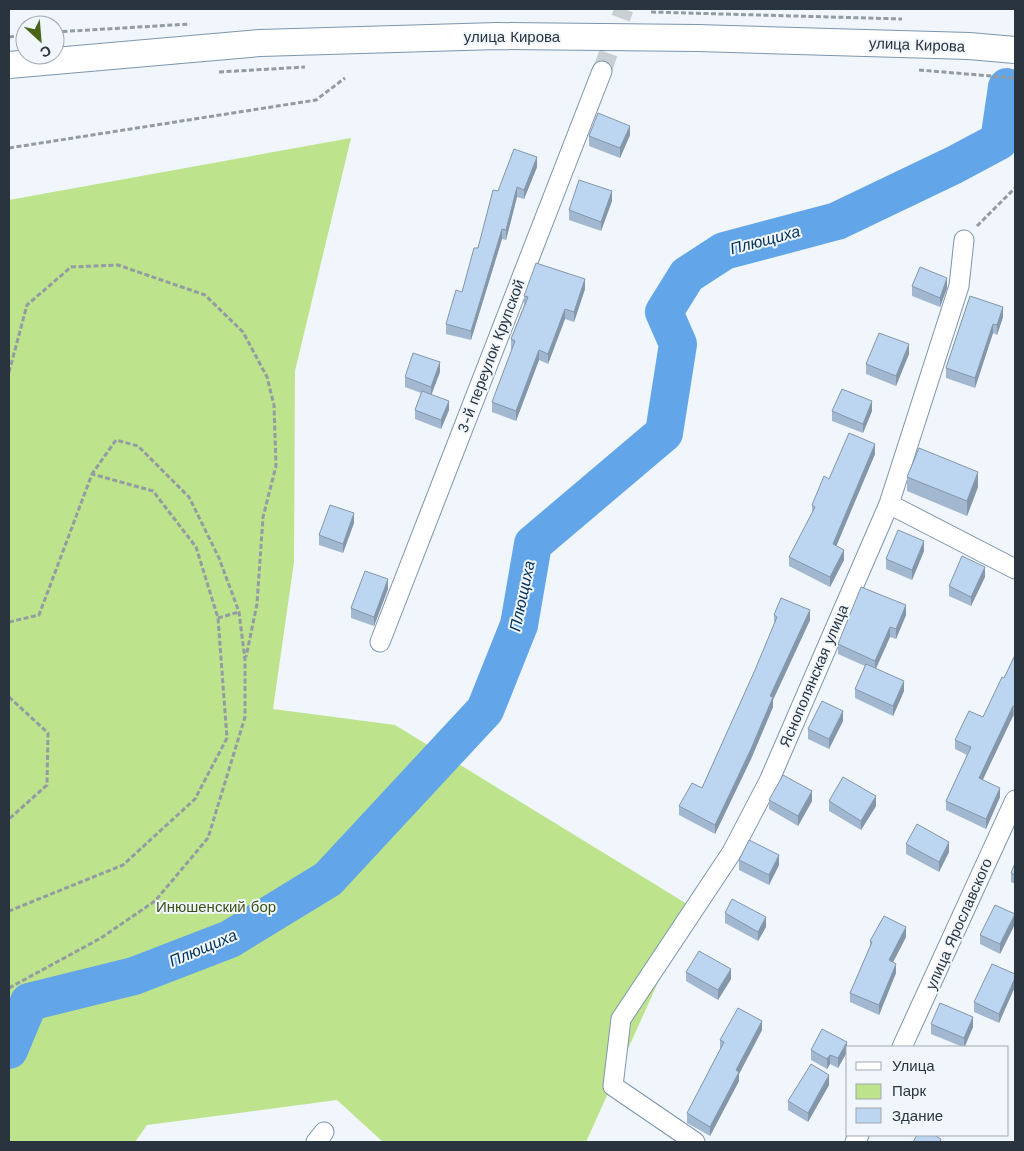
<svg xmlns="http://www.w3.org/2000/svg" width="1024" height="1151" viewBox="0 0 1024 1151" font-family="'Work Sans',sans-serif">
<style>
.green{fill:#bde38c}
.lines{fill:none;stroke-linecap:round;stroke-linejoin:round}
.river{stroke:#62a6e9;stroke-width:38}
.minor-tunnel{stroke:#c8cfd5;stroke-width:19;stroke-dasharray:19 9;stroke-linecap:butt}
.minor-casing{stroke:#7c95af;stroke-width:21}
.path{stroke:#939ba3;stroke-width:3;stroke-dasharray:5 2.5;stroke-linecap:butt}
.minor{stroke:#fff;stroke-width:19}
.secondary-bridge-casing{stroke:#7c95af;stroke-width:28;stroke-linecap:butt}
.path-bridge{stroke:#939ba3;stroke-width:3;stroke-dasharray:5 2.5;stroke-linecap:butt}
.secondary-bridge{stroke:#fff;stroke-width:26}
.wall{fill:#a2b8d0}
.shaded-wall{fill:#8496a9}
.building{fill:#bcd6f2;stroke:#8496a9}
.labels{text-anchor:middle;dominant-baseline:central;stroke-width:4;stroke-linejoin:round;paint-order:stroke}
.street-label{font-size:15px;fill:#2a343f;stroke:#f0f6fb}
.park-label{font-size:15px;fill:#3c5317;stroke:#f0f6fb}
.water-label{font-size:16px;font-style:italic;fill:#00325c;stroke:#f0f6fb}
</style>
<rect width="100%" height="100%" fill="#f0f6fb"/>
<path class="green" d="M351 138 295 371 294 562 273 709 395 725 692 907 586 1142H383L337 1100 147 1125 135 1142H9V200Z"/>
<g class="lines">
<path class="river" d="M9 1050 29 1002 134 976 230 939 328 879 485 710 519 625 533 544 664 433 678 344 664 312 687 275 724 251 837 221 954 165 999 141 1007 87"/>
<path class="minor-tunnel" d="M602 71 624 9"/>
<g class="minor-casing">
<path id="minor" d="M889 504 1015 569
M380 642 602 71
M902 1047 1015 800
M316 1142 324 1132
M695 1142 613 1086 621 1019 732 852 769 781 889 504 959 286 964 240
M855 1142 859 1135"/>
</g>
<path class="path" d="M9 37 25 35
M9 148 316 100 345 78
M977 226 1015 188
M9 372 27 305 71 267 118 265 205 295 243 332 267 377 274 405 276 466 263 517 257 604 246 657
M218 618 239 612
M9 622 39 615 92 474 153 491 196 547 218 618 227 738 195 799 123 865 9 911
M9 697 48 733 47 785 9 819
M9 988 101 938 155 901 208 838 245 717V660L239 612 219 558 189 497 138 446 116 440 92 474"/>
<use href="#minor" class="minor"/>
<g class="secondary-bridge-casing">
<path id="secondary-bridge" d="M9 65 260 43 497 36 697 38 969 46 1015 50"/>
</g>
<path class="path-bridge" d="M651 12 902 19
M55 32 190 24
M919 70 1015 78
M219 72 305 67"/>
<use href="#secondary-bridge" class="secondary-bridge"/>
</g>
<path class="wall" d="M630 135 620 158 589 146V136Z
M537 167 524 199 517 197 506 240 502 239 471 340 446 334V324L462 292 498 191Z
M612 201 601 231 569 220V210Z
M912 286 947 288 940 307 912 296Z
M585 289 574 322 565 319 548 364 539 360 516 421 492 412V402L512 349H511V339L524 305V296Z
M970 296 1003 317 997 335 993 333 975 388 946 378V368Z
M909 354 896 386 866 374V364Z
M440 372 431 394 449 410 441 429 415 419V410L421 393 405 387V377Z
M832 411H872L863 433 832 421Z
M875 454 836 546 844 560 830 587 789 566V557L812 514V505L829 479Z
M907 477 978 487 967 516 907 491Z
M354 523 343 553 319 545V535Z
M924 551 912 580 886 569V559Z
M985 577 971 606 949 596V586Z
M388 589 374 626 351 618V608Z
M774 615 810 620 773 700V707L751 759 715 834 679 815V806L702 788 755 670 774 625Z
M906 615 896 639 890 637 876 669 904 691 893 716 855 698V689L865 666 838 654V644Z
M1015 655V717L1013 716 982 780 1000 797 986 829 946 810V801L967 755 955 749V740L983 717 1004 678Z
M843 721 829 749 808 739V729Z
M769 800 812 801 798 826 769 809Z
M829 801 876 806 861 830 829 811Z
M906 844 949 852 939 872 906 854Z
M739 860 779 865 769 885 739 870Z
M1015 863V884L1011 882V873Z
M725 913 766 927 758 941 725 923Z
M1015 924 1000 954 980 944V935Z
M906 937 893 962 896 973 879 1015 850 1002V993L870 946V941Z
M686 972 731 979 718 1000 686 981Z
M1015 974 999 1023 974 1012V1002Z
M931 1024 973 1027 965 1047H963L931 1034Z
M762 1030 739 1074V1081L710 1136 687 1123V1113L720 1050V1040Z
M811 1050 847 1052 838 1068 830 1064 827 1069 811 1060Z
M829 1085 808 1122 788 1110V1101Z"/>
<path class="shaded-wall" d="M630 126V135L620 158V148Z
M537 157V167L524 199V190Z
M517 187V197L506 240V230Z
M612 191V201L601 231V222Z
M502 229V239L471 340V331Z
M947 278V288L940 307V298Z
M585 279V289L574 322V312Z
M1003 307V317L997 335V325Z
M565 309V319L548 364V354Z
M993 324V333L975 388V378Z
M909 344V354L896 386V376Z
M539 350V360L516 421V411Z
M440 362V372L431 396V387Z
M449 401V410L441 429V420Z
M872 401V411L863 433V424Z
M875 444V454L833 554V544Z
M978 472V487L967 516V501Z
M354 513V523L343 553V544Z
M924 541V551L912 580V570Z
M844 550V560L830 587V577Z
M985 567V577L971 606V597Z
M388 579V589L374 626V617Z
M906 605V615L896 639V629Z
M810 610V620L773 700V707L751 759 715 834V825L770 696Z
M890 627V637L875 670V661Z
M904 681V691L893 716V706Z
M1013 706V716L979 788V778Z
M843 711V721L829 749V739Z
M1000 788V797L986 829V819Z
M812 791V801L798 826V816Z
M876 796V806L861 830V821Z
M949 842V852L939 872V862Z
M779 855V865L769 885V875Z
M1015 914V924L1000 954V944Z
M766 917V927L758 941V932Z
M906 927V937L889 970V960Z
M896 964V973L879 1015V1005Z
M731 969V979L718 1000V990Z
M1015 978V987L999 1023V1014Z
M973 1017V1027L964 1047V1038Z
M762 1021V1030L739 1074V1081L710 1136V1127L736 1070Z
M847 1042V1052L838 1068V1058Z
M830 1055V1064L827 1069V1059Z
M829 1075V1085L808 1122V1113Z"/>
<path class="building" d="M598 113 630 126 620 148 589 136Z
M514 149 537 157 524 190 517 187 506 230 502 229 471 331 446 324 456 290 462 292 474 248H478L493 190 498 191Z
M579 180 612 191 601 222 569 210Z
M536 263 585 279 574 312 565 309 548 354 539 350 516 411 492 402 515 341 511 339 528 297 524 296Z
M920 267 947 278 940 298 912 286Z
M970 296 1003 307 997 325 993 324 975 378 946 368Z
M879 333 909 344 896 376 866 364Z
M413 353 440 362 431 387 405 377Z
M842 389 872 401 863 424 832 411Z
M422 391 449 401 441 420 415 410Z
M849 433 875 444 833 544 844 550 830 577 789 557 815 507 812 505 824 476 829 479Z
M919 448 978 472 967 501 907 477Z
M330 505 354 513 343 544 319 535Z
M898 530 924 541 912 570 886 559Z
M962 556 985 567 971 597 949 586Z
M365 571 388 579 374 617 351 608Z
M861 587 906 605 896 629 890 627 875 661 838 644Z
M781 598 810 610 770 696 773 697 751 749 715 825 679 806 692 783 702 788 755 670 777 617 774 615Z
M1015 655V707L1013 706 979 778 1000 788 986 819 946 801 971 747 955 740 969 711 983 717 1002 677 1004 678Z
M866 664 904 681 893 706 855 689Z
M822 701 843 711 829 739 808 729Z
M783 775 812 791 798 816 769 800Z
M843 777 876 796 861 821 829 801Z
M917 824 949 842 939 862 906 844Z
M749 840 779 855 769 875 739 860Z
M1015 863V875L1011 873Z
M732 899 766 917 758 932 725 913Z
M995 905 1015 914 1000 944 980 935Z
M884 916 906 927 889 960 896 964 879 1005 850 993 872 942 870 941Z
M699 951 731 969 718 990 686 972Z
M992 964 1015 974V978L999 1014 974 1002Z
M940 1003 973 1017 964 1038 931 1024Z
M738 1008 762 1021 736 1070 739 1072 710 1127 687 1113 724 1042 720 1040Z
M822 1029 847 1042 838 1058 830 1055 827 1059 811 1050Z
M811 1064 829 1075 808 1113 788 1101Z
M917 1135H934L941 1139 940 1142H913Z"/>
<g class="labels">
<g class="street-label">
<text x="512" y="37">улица Кирова</text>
<text transform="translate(917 45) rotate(2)">улица Кирова</text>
<text transform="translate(491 356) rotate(-69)">3-й переулок Крупской</text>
<text transform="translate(814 676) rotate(-67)">Яснополянская улица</text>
<text transform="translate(959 924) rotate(-66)">улица Ярославского</text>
</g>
<g class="park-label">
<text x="216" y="907">Инюшенский бор</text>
</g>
<g class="water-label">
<text transform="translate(765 240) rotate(-15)">Плющиха</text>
<text transform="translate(522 596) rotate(-78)">Плющиха</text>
<text transform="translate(203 948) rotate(-23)">Плющиха</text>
</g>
</g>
<rect width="1024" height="1151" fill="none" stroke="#2a343f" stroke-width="20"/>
<rect x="846" y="1046" width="162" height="90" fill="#f0f6fb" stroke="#a1a8b0"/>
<rect x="856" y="1062" width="25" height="8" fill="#ffffff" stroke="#a1a8b0"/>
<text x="892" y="1071" font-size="15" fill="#2a343f">Улица</text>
<rect x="856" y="1084" width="25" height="15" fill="#bde38c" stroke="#a1a8b0"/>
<text x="892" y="1096" font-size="15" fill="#2a343f">Парк</text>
<rect x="856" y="1108" width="25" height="15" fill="#bcd6f2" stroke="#a1a8b0"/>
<text x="892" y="1121" font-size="15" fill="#2a343f">Здание</text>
<g transform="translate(40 40) rotate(154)"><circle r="24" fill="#f0f6fb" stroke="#a1a8b0"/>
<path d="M0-4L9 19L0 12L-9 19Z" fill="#486517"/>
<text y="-8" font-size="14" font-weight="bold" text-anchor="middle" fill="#2a343f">С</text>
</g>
</svg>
